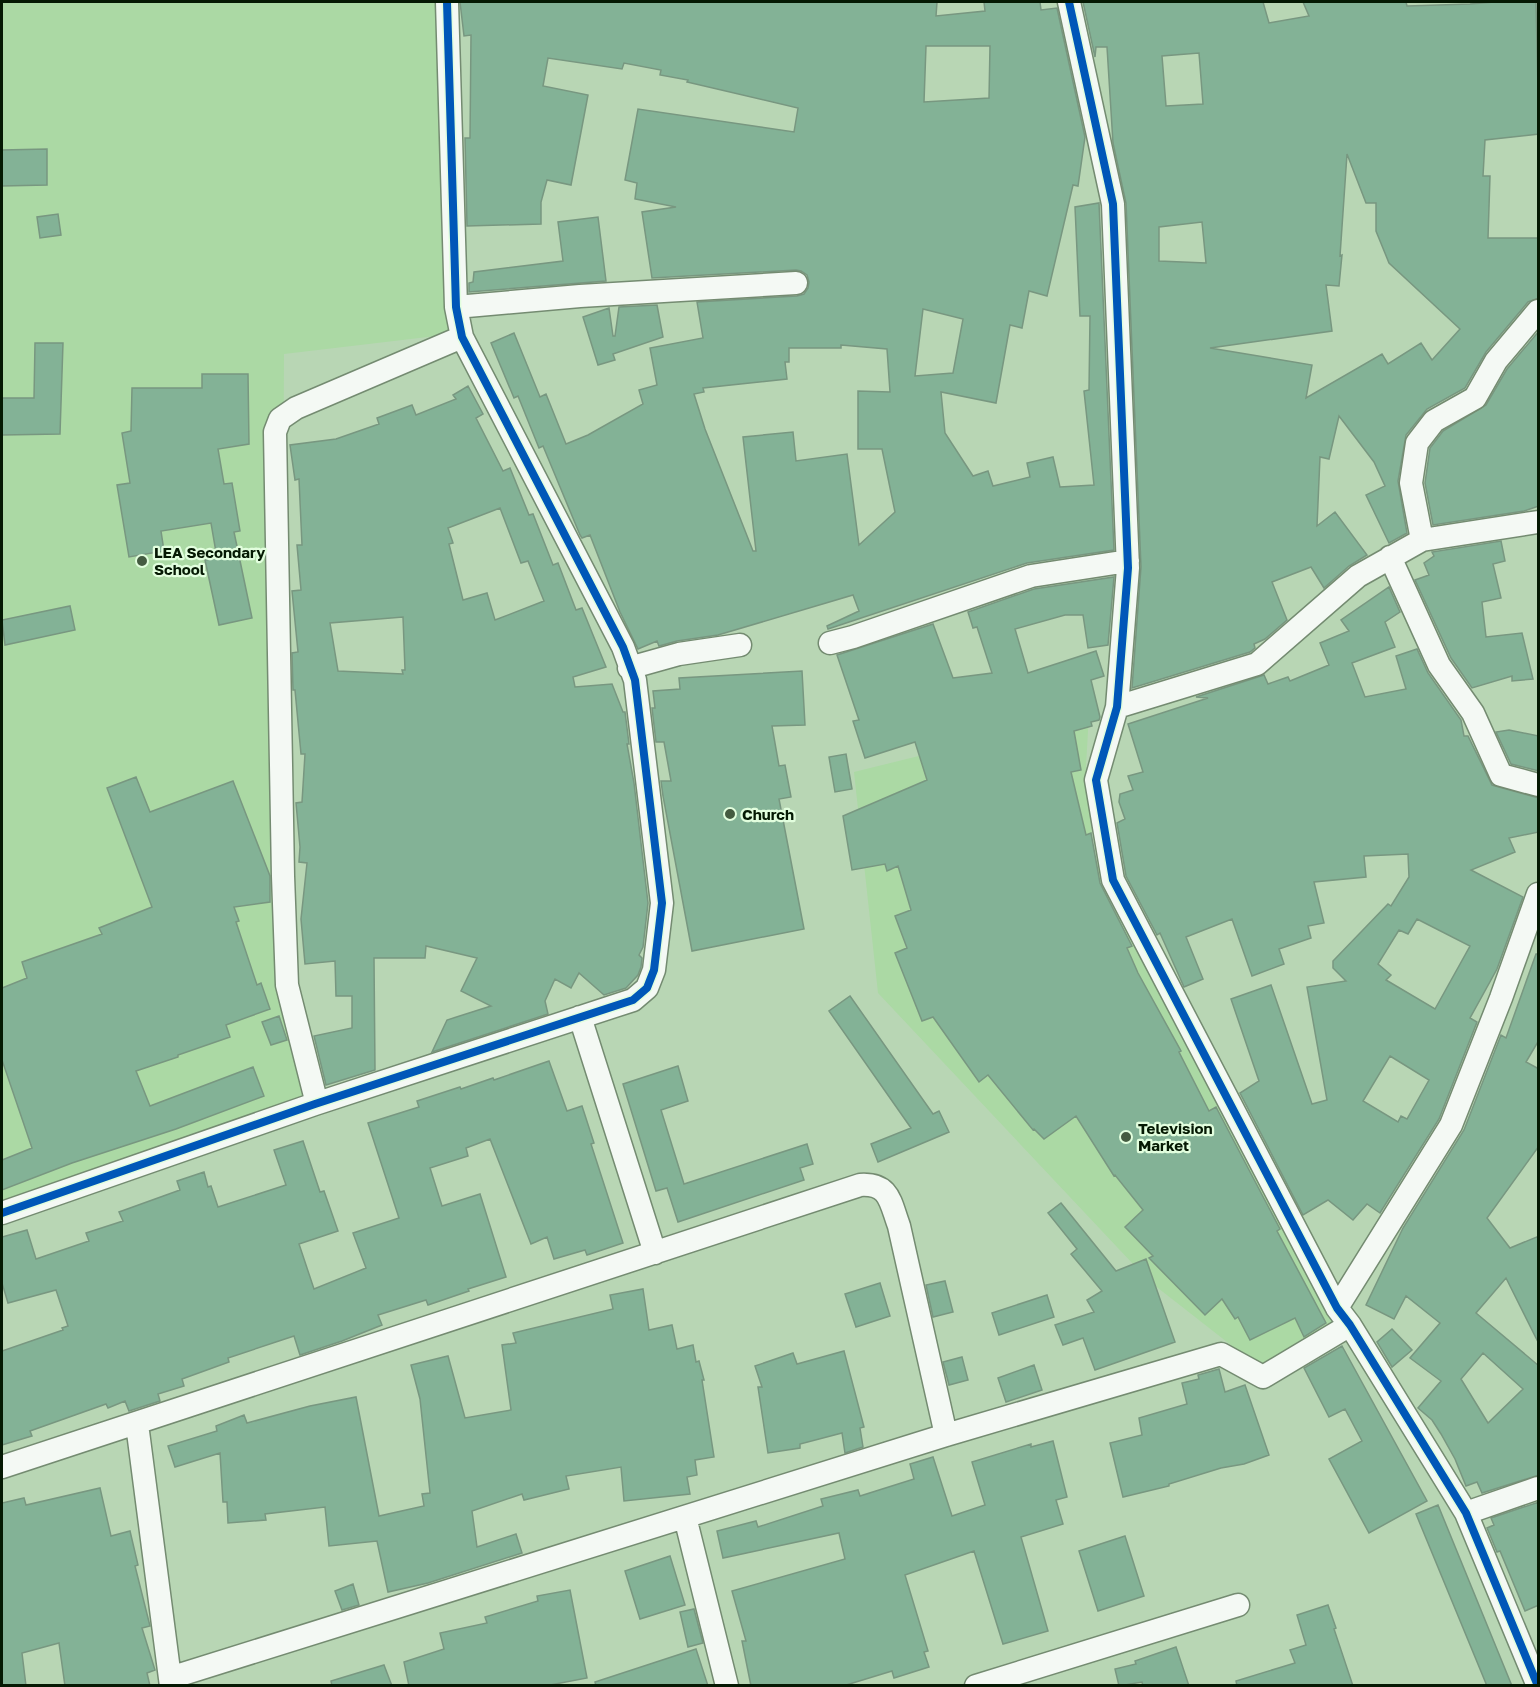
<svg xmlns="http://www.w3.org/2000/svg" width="1540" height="1687" viewBox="0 0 1540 1687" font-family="'Golos Text',sans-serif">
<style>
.built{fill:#abd9a4}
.building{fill:#83b296;stroke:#789780;stroke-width:1.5;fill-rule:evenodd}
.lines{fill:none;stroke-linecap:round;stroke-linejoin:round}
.minor-casing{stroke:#748b71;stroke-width:25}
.minor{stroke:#f4f9f4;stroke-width:22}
.cycleway-casing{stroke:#e2fede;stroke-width:11}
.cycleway{stroke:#0057b8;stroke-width:8}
.poi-dot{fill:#445b41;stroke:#e2fede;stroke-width:2}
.labels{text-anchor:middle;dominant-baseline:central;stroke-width:4.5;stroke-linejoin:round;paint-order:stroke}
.poi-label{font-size:15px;font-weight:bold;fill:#051903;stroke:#e2fede;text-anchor:start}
</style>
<rect width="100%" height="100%" fill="#b8d6b4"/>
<path class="built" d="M2 2H446L453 334 284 354 282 768 284 945 315 1096 2 1205Z
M1089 714 1086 766 1094 857 1339 1330 1259 1367 1149 1281 878 993 854 772Z"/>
<path class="building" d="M460 2H937L936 16 985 11 984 2H1040L1041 10 1057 8 1085 137 1078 186 1073 185 1047 296 1029 291 1022 328 1010 325 996 403 941 392 945 433 973 476 988 471 993 486 1030 477 1027 463 1053 457 1060 487 1094 485 1084 391 1089 390 1090 316H1080L1075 207 1099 203 1114 550 1027 563 828 629 827 626 859 611 853 595 718 635 677 641 659 646 657 641 638 649 620 612 590 535 582 538 580 535 543 446 539 448 518 396 514 398 491 343 514 333 540 397 546 394 566 444 588 435 643 404 639 390 657 385 650 348 703 338 697 302 797 296 804 294 808 288 809 282 807 275 801 271 796 270 652 278 642 212 676 207 635 199 637 183 625 180 638 109 794 132 798 108 687 82 688 80 660 75 661 70 624 63 622 69 548 58 543 86 588 95 571 185 547 180 541 202V224L467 226 465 138H470L471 35 464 36ZM926 46H990L989 98 924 102ZM923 309 963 319 953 373 915 376ZM841 345 887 349 890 392 858 391V449H882L895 512 859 545 847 454 796 461 793 432 743 437 756 551H753L705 429 694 394 704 392 703 388 787 379 785 362H789V348H841Z
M1083 2H1263L1269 23 1309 16 1303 2H1406L1407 6 1470 4 1494 2H1536L1539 134 1485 140 1483 176H1490L1488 238H1539V298L1528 302 1486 352 1465 388 1427 409 1406 435 1398 481 1407 533 1389 543 1366 495 1385 486 1374 462 1339 416 1329 459 1320 457 1317 526 1335 512 1367 555 1349 566 1324 588 1311 567 1272 582 1287 620 1265 639 1254 644 1255 648 1250 652 1132 688 1141 567 1126 203 1113 143 1107 47H1096L1095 57ZM1199 53 1203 104 1166 106 1162 56ZM1347 154 1366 203H1376V231L1389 263 1460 329 1432 360 1421 343 1388 364 1382 354 1306 398 1312 365 1210 348 1332 331 1326 285 1339 286 1342 255 1340 256ZM1202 222 1206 263 1159 261V227Z
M47 149V185L2 186V150Z
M58 214 61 235 40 238 37 217Z
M598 217 606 281 469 292V283L473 282 474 272 563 261 558 222Z
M657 305 663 337 613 354 615 360 598 365 583 317 609 308 613 336H615L619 307Z
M1539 331V506L1524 511 1433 525 1425 483 1430 448 1443 431 1486 405 1507 369Z
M35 343H63L60 434 2 435V398H34Z
M202 374H248L249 444 218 449 224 484 232 483 240 531 234 532 252 618 219 625 205 560 217 558 211 523 161 531 164 551 129 557 117 485 130 483 122 433 131 431 132 388H202Z
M468 386 483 414 476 418 503 471 510 468 529 515 533 514 553 565 558 563 576 610 582 608 606 667 573 677 575 687 612 684 623 712H625L629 744H627L634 783 648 903 643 947 639 955 642 958 641 967 638 975 626 988 604 995 579 973 571 988 555 979 545 1001 548 1014 432 1052 447 1020 491 1006 461 991 477 958 426 946 425 958H374L375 1070 326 1085 314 1036 352 1028V996H336L335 961 305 964 301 919 307 863 299 862 300 847 296 803 302 802 305 754H301L295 690H293L292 653 298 652 292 591 301 590 297 545H302L299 479 295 480 290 445 336 439 379 424 377 418 412 405 416 415 456 399 453 395ZM500 508 521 563 528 561 544 601 495 620 487 593 463 600 449 544 453 543 448 528ZM403 617 405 670H402L403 674 338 671 330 623Z
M1501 541 1505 561 1493 564 1501 598 1482 602 1486 637 1522 633 1533 679 1512 681V676L1472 688 1451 658 1415 580 1429 575 1424 563 1434 556 1432 552Z
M1114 577 1108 645 1088 648 1083 615H1065L1015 629 1028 673 1096 651 1104 676 1091 680 1100 717 1099 720 1091 722 1092 726 1074 731 1081 770 1071 772 1086 835 1091 833 1100 883 1132 946 1127 948 1138 973 1181 1051 1179 1052 1209 1111 1216 1107 1280 1229 1277 1231 1326 1323 1304 1337 1295 1318 1250 1340 1238 1317 1235 1319 1222 1299 1205 1315 1149 1258 1153 1256 1125 1227 1143 1210 1115 1175 1114 1176 1076 1116 1044 1139 1034 1129 1033 1130 988 1075 979 1082 933 1017 922 1021 895 953 907 948 895 916 911 910 898 866 887 871 885 864 852 870 843 816 927 780 915 742 865 758 853 721 859 720 837 655 933 624 953 678 992 673 977 627 973 628 968 612 1034 589Z
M1389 587 1400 612 1385 622 1395 647 1352 663 1365 697 1406 689 1396 656 1417 649 1428 673 1461 720 1464 736H1468L1492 785 1539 798V832L1509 838 1515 852 1471 870 1523 897 1497 969 1470 1018 1477 1022 1439 1119 1380 1213 1367 1204 1353 1220 1328 1200 1303 1215 1240 1093 1259 1081 1231 999 1271 985 1312 1104 1327 1100 1307 987 1346 981 1333 968V961L1388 904 1391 906 1409 877 1408 854 1364 856 1366 877 1314 882 1324 923 1308 926 1311 938 1279 949 1284 964 1252 976 1232 919 1186 937 1203 979 1184 987 1160 933 1157 935 1126 876 1117 823 1125 819 1119 802 1120 794 1133 790 1128 776 1143 772 1128 724 1208 698 1196 697 1264 675 1268 684 1288 677 1290 681 1329 665 1320 643 1349 631 1341 620ZM1417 919 1470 946 1435 1009 1386 980 1391 975 1378 964 1399 930 1408 934ZM1390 1056 1429 1080 1407 1119 1401 1116 1398 1122 1363 1101Z
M70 606 75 630 5 645 2 620Z
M802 671 805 725 772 726 779 766 785 765 791 797 779 799 804 929 692 951 663 796 661 781H671L664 742H656L652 708H655L653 691 680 689 679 678Z
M1509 730 1539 736V771L1511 764 1496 732Z
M846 754 852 789 835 792 829 757Z
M136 777 150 812 233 781 270 876V902L234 907 239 921 236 922 257 985 261 983 270 1009 226 1025 230 1037 178 1055V1057L136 1071 150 1106 253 1067 264 1096 176 1129 72 1163 2 1190V1160L32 1148 2 1060V988L27 978 22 962 102 934 99 928 152 907 107 788Z
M1536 954H1539V1040L1526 1062 1539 1069V1146L1487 1218 1510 1248 1539 1236V1344L1506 1278 1476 1313 1539 1366V1475L1482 1493 1477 1482 1466 1486 1455 1459 1441 1434 1432 1420 1418 1408 1441 1381 1410 1358 1440 1323 1406 1296 1394 1319 1366 1305 1403 1228 1464 1130 1501 1035 1506 1038ZM1483 1353 1523 1389 1488 1423 1461 1379Z
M850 996 933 1114 939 1111 949 1132 878 1162 871 1144 911 1128 829 1011Z
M279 1016 287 1040 271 1045 262 1022Z
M549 1061 567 1111 582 1106 594 1143 591 1144 623 1243 587 1255 585 1250 554 1259 547 1237 531 1244 490 1139 466 1148 468 1156 430 1168 442 1206 480 1194 506 1277 468 1289 469 1291 428 1305 426 1300 378 1315 382 1325 342 1341 300 1355 294 1336 228 1358 229 1362 182 1379 184 1386 158 1394 160 1401 129 1411 125 1401 108 1408 106 1404 30 1431 32 1436 2 1445V1351L63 1330 62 1328 68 1326 56 1290 8 1303 2 1283V1237L27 1230 36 1259 89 1241 86 1233 123 1221 119 1212 180 1190 177 1181 204 1172 208 1187 211 1186 218 1207 286 1185 274 1150 303 1141 320 1192 324 1191 338 1231 299 1244 314 1289 366 1268 353 1233 399 1218 368 1123 419 1107 417 1101 460 1087 461 1089 493 1078 494 1080Z
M678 1066 688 1101 661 1110 684 1184 807 1144 813 1164 800 1168 804 1180 678 1222 667 1188 656 1191 623 1084Z
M1061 1203 1116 1271 1146 1259 1175 1342 1095 1370 1083 1338 1063 1345 1055 1325 1094 1312 1087 1300 1102 1291 1071 1254 1077 1249 1048 1213Z
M945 1281 953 1312 933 1317 926 1285Z
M880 1283 890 1316 856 1327 845 1294Z
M643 1289 649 1330 672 1325 677 1349 693 1345 696 1362 699 1361 704 1380H702L714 1457 695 1460 697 1475 687 1477 690 1494 624 1501 621 1467 566 1476 569 1489 524 1500 522 1494 472 1511 477 1547 516 1534 522 1553 428 1583 388 1592 377 1541 329 1546 325 1507 265 1514 266 1520 228 1523 227 1502H223L220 1453 175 1467 168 1446 217 1431 216 1426 244 1415 247 1423 310 1406 356 1397 379 1516 424 1506 422 1494 430 1493 420 1399 411 1365 448 1356 465 1418 511 1410 502 1345 516 1343 513 1333 613 1309 610 1295Z
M1047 1295 1054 1317 999 1335 992 1313Z
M1392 1329 1412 1350 1392 1367 1377 1342Z
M1342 1346 1427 1501 1369 1533 1329 1459 1362 1441 1345 1409 1329 1417 1304 1368Z
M844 1351 864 1427 860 1428 863 1447 845 1453 842 1433 800 1444V1448L768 1453 758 1387H762L755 1366 793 1353 797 1364Z
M962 1357 968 1380 949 1385 943 1362Z
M1034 1365 1042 1390 1006 1402 998 1378Z
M1219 1369 1225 1392 1245 1385 1269 1455 1244 1464 1221 1468 1169 1484V1486L1123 1497 1110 1443 1142 1435 1139 1418 1187 1404 1182 1383 1199 1379 1198 1375Z
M1053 1441 1067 1497 1056 1500 1063 1524 1021 1537 1048 1631 1003 1644 974 1551 905 1575 928 1651 924 1652 929 1667 894 1678 892 1671 843 1686H751L742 1641H746L732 1591 845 1559 839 1533 723 1558 717 1531 756 1521 758 1527 823 1506 821 1499 858 1490 860 1496 914 1479 910 1464 933 1457 952 1516 985 1505 972 1462 1031 1444V1447Z
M100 1488 111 1536 130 1531 138 1565 135 1566 150 1626 142 1628 155 1670 147 1673 150 1686H65L59 1643 22 1653 26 1686H2V1503L24 1498 26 1505Z
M1539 1502V1605L1525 1611 1500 1551 1497 1552 1487 1528 1494 1525 1491 1518Z
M1438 1505 1512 1686H1487L1416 1514Z
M1125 1536 1144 1596 1098 1611 1079 1551Z
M670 1556 685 1605 640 1619 625 1571Z
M353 1584 359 1605 342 1610 335 1591Z
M570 1590 587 1678 545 1686H409L404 1662 444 1649 440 1633 487 1623 485 1617 538 1601 537 1596Z
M1328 1605 1336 1628 1334 1629 1353 1686H1237L1236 1681 1295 1663 1290 1650 1306 1645 1297 1615Z
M694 1609 703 1643 688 1647 680 1612Z
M1176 1647 1189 1686H1143L1142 1682 1119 1686 1115 1669 1136 1664 1135 1661Z
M696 1649 708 1686H596L595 1682Z
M384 1665 392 1686H332L331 1681Z"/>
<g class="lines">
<g class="minor-casing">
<path id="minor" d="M1069 2 1113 204 1128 568 1117 707 1096 780 1113 880 1337 1308 1350 1325 1466 1513 1538 1686
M456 307 580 296 796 283
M1422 540 1411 483 1417 443 1434 421 1475 398 1496 361 1538 311
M1390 557 1439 665 1473 713 1501 775 1538 785
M830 643 853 637 1031 576 1128 561
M629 668 679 654 740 645
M1117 707 1257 664 1358 576 1422 540 1538 522
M580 1017 655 1253
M315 1104V1096L287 985 283 876 275 432 280 419 296 408 462 337
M2 1213 315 1104 633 1000 647 988 654 970 662 903 635 680 623 647 462 337 456 307 447 2
M1337 1308 1451 1125 1501 998 1538 894
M137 1424 171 1686
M2 1467 860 1185C890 1183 890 1202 899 1226L946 1435
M1466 1513 1538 1488
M685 1517 727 1686
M170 1678 946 1435 1221 1354 1263 1377 1350 1325
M976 1686 1238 1605"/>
</g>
<use href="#minor" class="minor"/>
<g class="cycleway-casing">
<path id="cycleway" d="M1069 2 1113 204 1128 568 1117 707 1096 780 1113 880 1337 1308 1350 1325 1466 1513 1538 1686
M2 1213 315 1104 633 1000 647 988 654 970 662 903 635 680 623 647 462 337 456 307 447 2"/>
</g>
<use href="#cycleway" class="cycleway"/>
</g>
<g class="poi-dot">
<circle cx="142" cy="561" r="6"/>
<circle cx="730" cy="814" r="6"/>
<circle cx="1126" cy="1137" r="6"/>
</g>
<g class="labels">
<g class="poi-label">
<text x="154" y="552">LEA Secondary<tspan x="154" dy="17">School</tspan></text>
<text x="742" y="814">Church</text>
<text x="1138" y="1128">Television<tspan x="1138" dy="17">Market</tspan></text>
</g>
</g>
<rect width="1540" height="1687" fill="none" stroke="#051903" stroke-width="6"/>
</svg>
